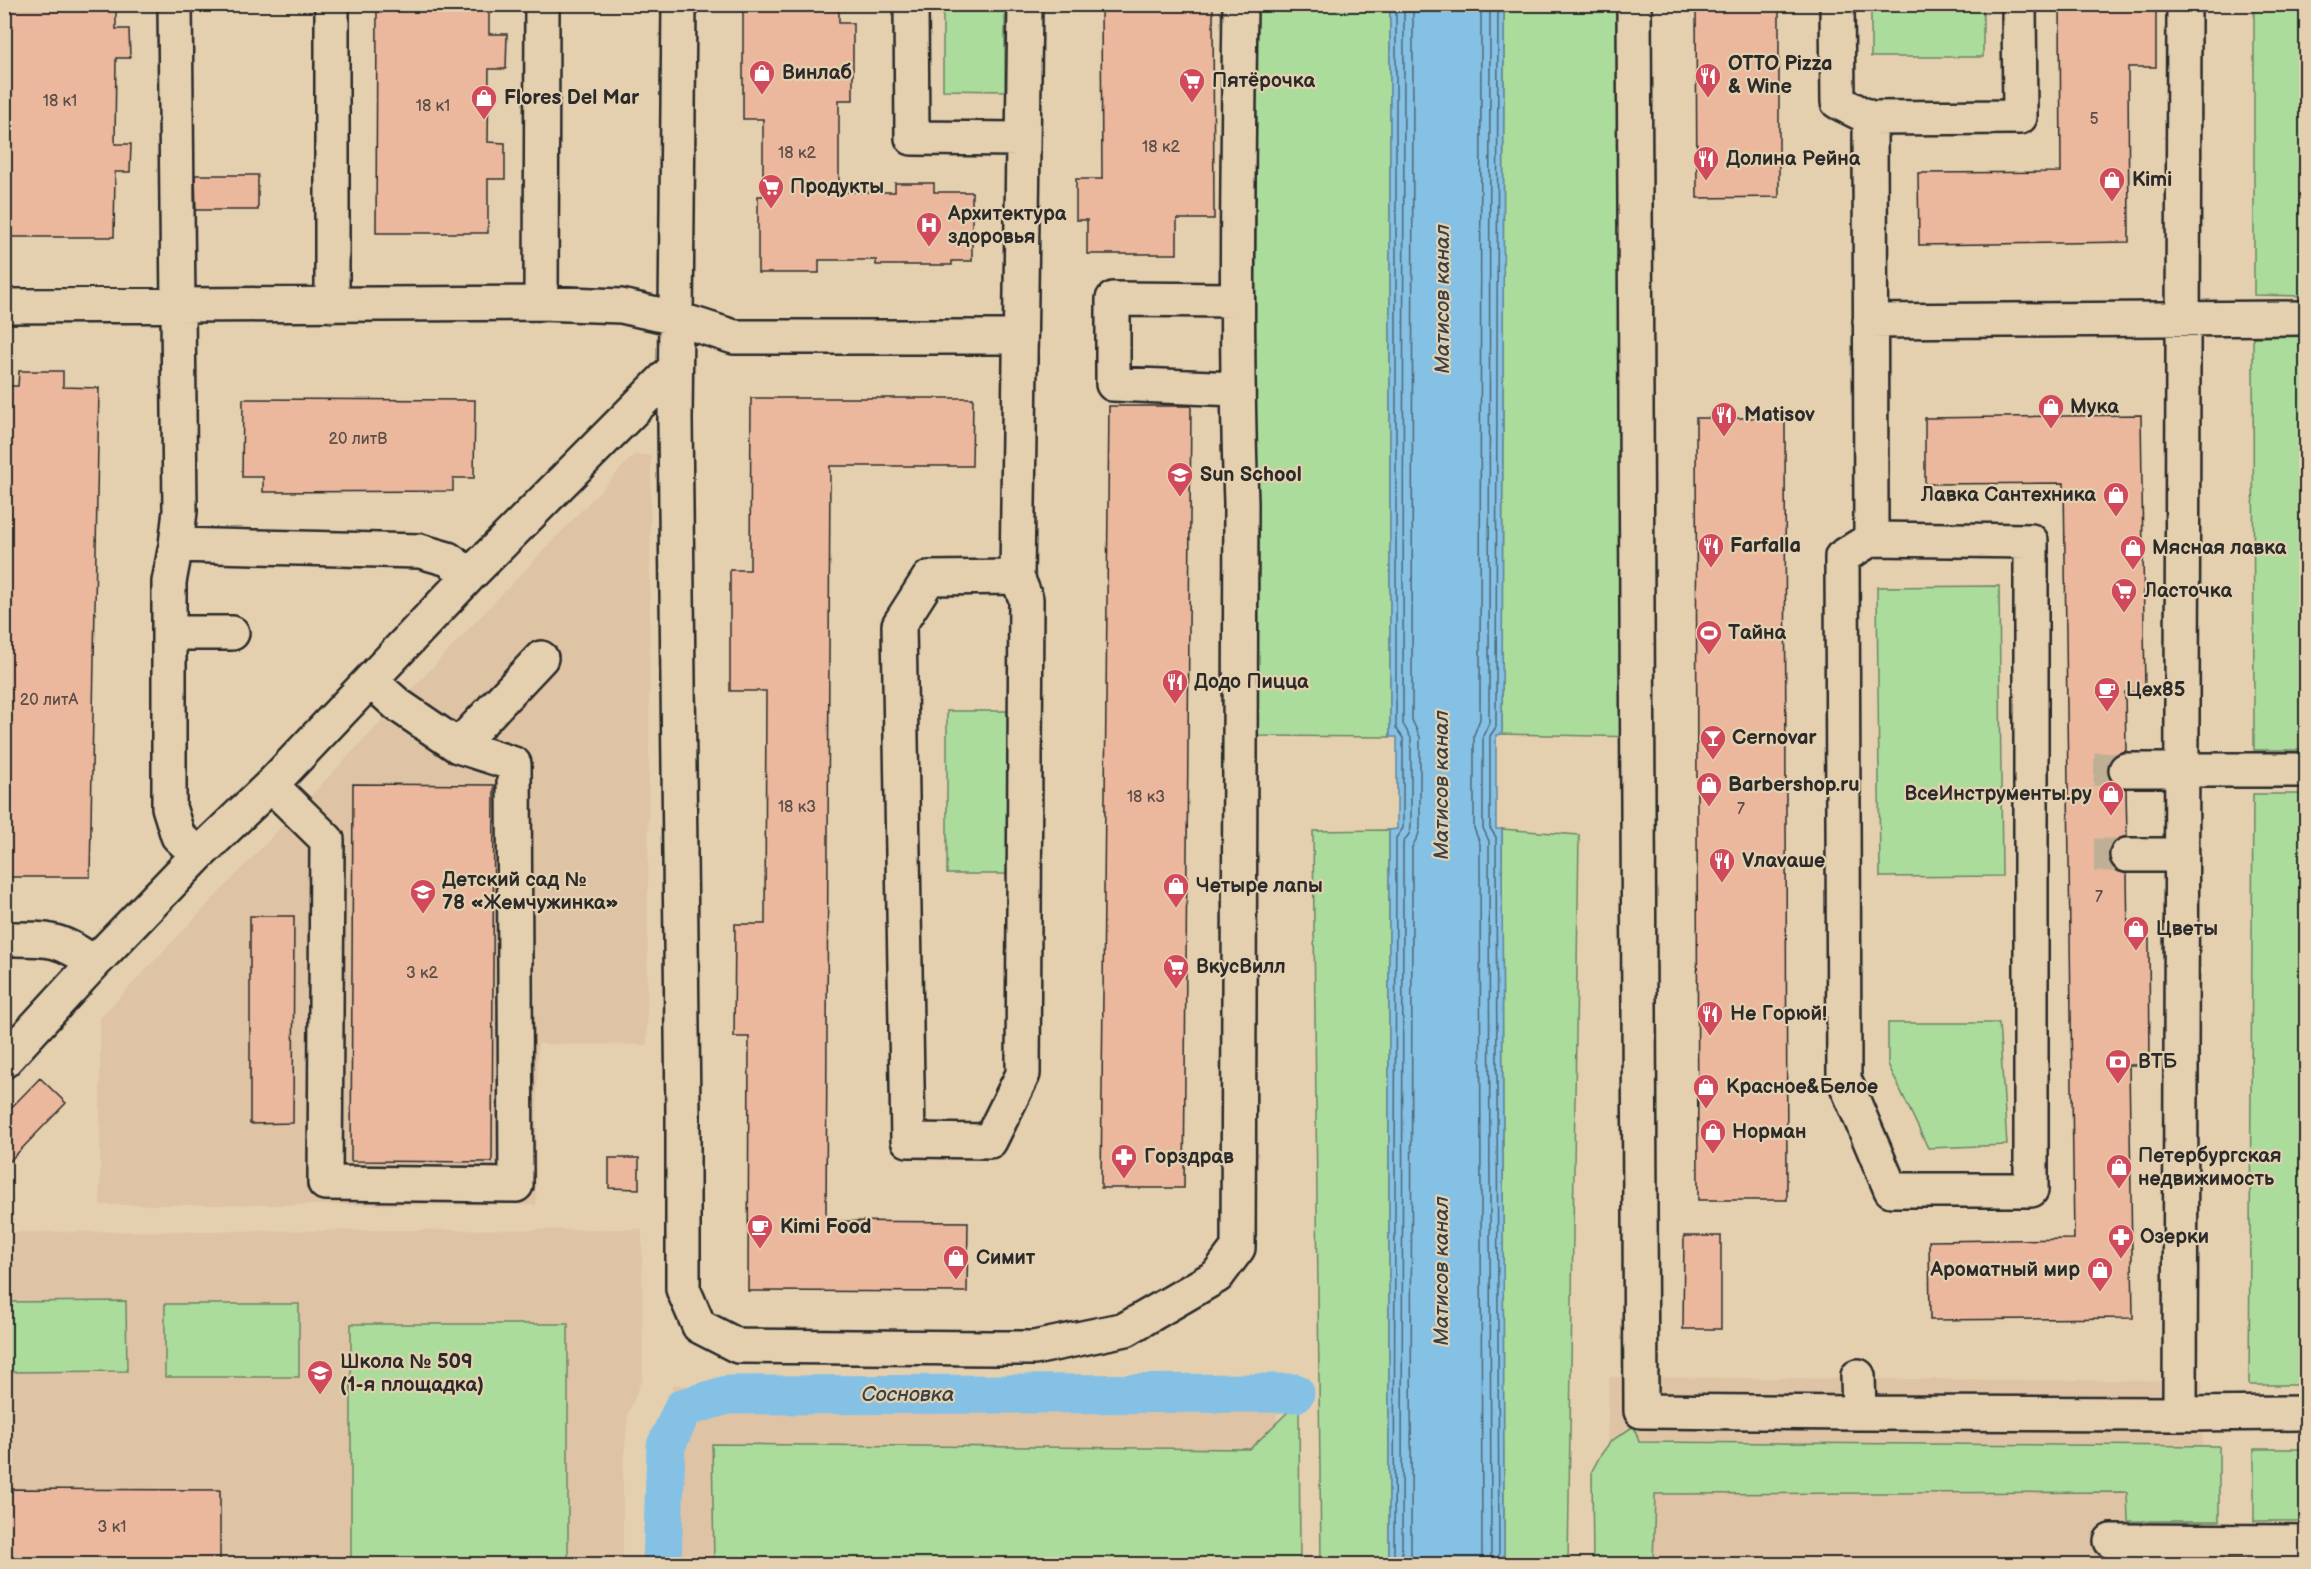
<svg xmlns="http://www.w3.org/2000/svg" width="2311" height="1569" viewBox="0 0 2311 1569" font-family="'Balsamiq Sans',sans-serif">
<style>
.built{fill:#dfc3a5}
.green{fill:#acdc9c;stroke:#6c8464;stroke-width:1.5}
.water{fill:#85c1e5;stroke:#61859b;stroke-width:1.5}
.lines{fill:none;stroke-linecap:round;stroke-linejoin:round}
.shore{stroke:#4f6775;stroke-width:1.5}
.canal{stroke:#85c1e5;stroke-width:39}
.building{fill:#ebb89d;stroke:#2b2b2b;stroke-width:1.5}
.minor-tunnel{stroke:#bfaf95;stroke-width:33;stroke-dasharray:33 16;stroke-linecap:butt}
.minor-casing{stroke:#2b2b2b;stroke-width:38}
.minor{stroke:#e4d0af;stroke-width:33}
.labels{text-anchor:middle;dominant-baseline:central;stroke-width:4.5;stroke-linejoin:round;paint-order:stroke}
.number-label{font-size:16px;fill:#5b4e48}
.poi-label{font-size:20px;font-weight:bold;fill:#2b2b2b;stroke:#e4d0af;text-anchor:start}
.water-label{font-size:21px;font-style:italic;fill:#384247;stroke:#e4d0af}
</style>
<rect width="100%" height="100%" fill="#e4d0af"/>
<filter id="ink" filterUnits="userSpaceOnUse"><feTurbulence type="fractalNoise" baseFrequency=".0167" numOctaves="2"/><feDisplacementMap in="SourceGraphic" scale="12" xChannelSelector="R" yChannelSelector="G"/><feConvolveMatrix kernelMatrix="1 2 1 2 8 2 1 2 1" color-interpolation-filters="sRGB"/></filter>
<g filter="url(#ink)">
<path class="built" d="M634 455H651L647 1045 538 1044 536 1205H100V1018Z
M642 1229 643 1378 628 1414 623 1466V1564H5L4 1232Z
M1609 1377 2202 1381 2204 1564H1604Z
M673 1385 1277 1406 1276 1564H672Z"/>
<path class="green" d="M943 5H1005V91L943 90Z
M1257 5H1390V737L1253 736Z
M1504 5H1634L1638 737 1502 734Z
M1871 5H1983V57H1871Z
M2254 5H2306V296L2254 295Z
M2299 336 2306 340V750H2254L2253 337Z
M1999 586 2002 876 1880 877 1877 587Z
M947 711H1011V874H947Z
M2253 794H2306V1385H2249Z
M1502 829 1579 835 1568 1564H1504Z
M1389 830V1564H1321L1313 831Z
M1888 1023H1999L2007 1145 1928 1148 1888 1064Z
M126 1301 127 1371 5 1372V1302Z
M165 1304H299V1377H165Z
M351 1324H568V1564H351Z
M1299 1401 1300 1564H714L712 1444 1250 1449Z
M1634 1426 1639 1442 2219 1446V1521H2128L2127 1492 1655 1494 1653 1564H1593L1592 1471 1600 1456 1611 1441Z
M2254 1449H2306V1521H2254Z"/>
<path class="water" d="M1390 5H1504L1502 734 1496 735V829H1502L1504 1564H1389V830L1397 829V737H1390Z"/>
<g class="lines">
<path class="shore" d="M1481 4 1480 719 1474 735V828L1480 844 1482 1564
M1490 4 1489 723 1483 736V828L1489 841 1491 1564
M1498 4 1496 727 1490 736V828L1496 837 1499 1564
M1394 1564 1396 838 1403 828V738L1396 728V4
M1402 1564 1403 843 1409 834 1411 828V738L1403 724 1404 4
M1411 1564 1412 847 1418 836 1420 828V737L1412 720 1413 4"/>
<path class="canal" d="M662 1564 666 1446 683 1408 727 1395 1295 1393"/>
</g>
<path class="building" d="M4 4H116V29H129L130 58H116L115 144H131L130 172H115L114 237H4Z
M377 4H489V34H507L506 69H489L488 142 505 143V179H488V233H376Z
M839 4V23H853V100H839V192H895V183H934V192H972V261H952V265H876V260H819V273H758V196H763V119H743V5Z
M1101 4H1213L1214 219H1177V254H1087V220H1076V179H1102Z
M1696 4H1779V197L1697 198Z
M2060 4H2156V67H2128L2129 242 1919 245 1918 173 2061 172Z
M195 175H258V210H196Z
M19 371H63V387L99 388 90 877H4V386H18Z
M751 398H973L972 466H830L826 1221 968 1222 967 1292 748 1291 749 1037H734L735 924H765L766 691H730V570H750Z
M243 399 475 400 474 478H453V491L263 492V477H242Z
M1109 406H1191L1184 1188H1101Z
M2141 415 2145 692H2125L2126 751 2116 754 2110 760 2107 769 2110 780 2117 786 2126 789 2127 836 2118 839 2111 845 2108 856 2111 864 2117 871 2127 874 2128 939H2149L2150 1065H2129L2133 1318 1930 1320 1929 1241 2074 1239 2064 483 1925 484V418Z
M1696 418H1785L1787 1200H1698Z
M353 784 494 785 492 1162 351 1161Z
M250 916H294L293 1123 250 1124Z
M40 1078 66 1103 4 1167V1115Z
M609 1158H639V1189L609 1188Z
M1684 1236H1721V1329H1683Z
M4 1489 220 1490V1564H4Z"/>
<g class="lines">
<path class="minor-tunnel" d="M2094 769 2126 770
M2094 855H2127"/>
<g class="minor-casing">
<path id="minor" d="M175 4 180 511 176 545 169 582V807L178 836 198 855
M679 4 675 420 683 1115V1289L699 1326 738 1346 992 1348H1034L1126 1329 1217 1276 1238 1248 1241 503C1235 337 1238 171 1240 4
M911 4 912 138 1022 139
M1634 4 1641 1411 1859 1413
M1837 4 1838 102 1870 118 2020 117 2019 4
M1870 118 1871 539
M1237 300 1113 299V384L1237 389
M541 303 542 4
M332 305V4
M4 306 541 303 621 306 675 318 734 337H1019
M1870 321 2306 318
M1871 539 2031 541V1190H1891L1844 1079 1842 557Z
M176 545 420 551 448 559 470 575
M1017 577 1026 599 1023 1074 990 1141 908 1140 899 625 929 578 1017 577 1025 4
M169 633H232
M458 746 541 658
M2126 770H2306
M271 785 327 840 325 1183 516 1185 514 764 458 746 398 705 371 681
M2127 855H2182
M4 939C47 939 59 937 94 963
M4 1061 94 963 198 855 271 785 470 575 675 368
M1858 1376 1859 1413 2180 1414 2306 1413
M2180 1414 2184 4
M2111 1541 2306 1542"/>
</g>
<use href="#minor" class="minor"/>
</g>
</g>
<defs>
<g id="shop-pin" transform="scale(1.35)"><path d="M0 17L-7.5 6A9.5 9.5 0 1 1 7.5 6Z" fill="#d1495b" stroke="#e4d0af"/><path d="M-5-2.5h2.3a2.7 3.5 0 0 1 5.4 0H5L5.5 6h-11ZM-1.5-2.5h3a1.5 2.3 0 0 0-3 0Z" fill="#fff"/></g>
<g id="restaurant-pin" transform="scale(1.35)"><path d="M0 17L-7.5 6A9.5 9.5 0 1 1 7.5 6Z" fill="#d1495b" stroke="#e4d0af"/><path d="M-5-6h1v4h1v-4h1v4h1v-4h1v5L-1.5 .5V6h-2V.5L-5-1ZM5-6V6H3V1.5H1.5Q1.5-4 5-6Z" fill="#fff"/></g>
<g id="supermarket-pin" transform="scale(1.35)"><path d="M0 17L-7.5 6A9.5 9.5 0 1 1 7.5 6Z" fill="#d1495b" stroke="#e4d0af"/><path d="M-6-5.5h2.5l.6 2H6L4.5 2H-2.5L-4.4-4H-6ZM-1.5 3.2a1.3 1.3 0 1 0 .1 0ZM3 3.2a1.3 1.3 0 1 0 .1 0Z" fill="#fff"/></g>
<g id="hospital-pin" transform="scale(1.35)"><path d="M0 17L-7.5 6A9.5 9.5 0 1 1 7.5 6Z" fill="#d1495b" stroke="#e4d0af"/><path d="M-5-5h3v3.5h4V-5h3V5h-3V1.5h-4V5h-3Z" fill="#fff"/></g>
<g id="school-pin" transform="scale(1.35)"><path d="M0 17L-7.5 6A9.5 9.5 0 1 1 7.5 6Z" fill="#d1495b" stroke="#e4d0af"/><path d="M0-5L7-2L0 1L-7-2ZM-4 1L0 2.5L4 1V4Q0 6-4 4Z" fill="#fff"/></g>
<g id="stadium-pin" transform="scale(1.35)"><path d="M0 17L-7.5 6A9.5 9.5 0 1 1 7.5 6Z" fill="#d1495b" stroke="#e4d0af"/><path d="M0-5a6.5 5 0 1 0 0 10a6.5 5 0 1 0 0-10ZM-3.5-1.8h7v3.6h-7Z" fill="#fff"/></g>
<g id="cafe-pin" transform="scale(1.35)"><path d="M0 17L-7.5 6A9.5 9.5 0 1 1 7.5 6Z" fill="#d1495b" stroke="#e4d0af"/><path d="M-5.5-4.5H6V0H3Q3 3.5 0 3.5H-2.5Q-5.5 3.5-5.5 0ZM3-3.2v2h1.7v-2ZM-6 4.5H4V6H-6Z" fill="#fff"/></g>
<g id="bar-pin" transform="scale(1.35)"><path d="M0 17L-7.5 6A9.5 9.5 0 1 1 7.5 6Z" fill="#d1495b" stroke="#e4d0af"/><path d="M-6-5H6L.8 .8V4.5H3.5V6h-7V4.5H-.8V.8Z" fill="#fff"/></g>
<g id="bank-pin" transform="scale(1.35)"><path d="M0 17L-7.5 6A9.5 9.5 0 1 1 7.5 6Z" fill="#d1495b" stroke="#e4d0af"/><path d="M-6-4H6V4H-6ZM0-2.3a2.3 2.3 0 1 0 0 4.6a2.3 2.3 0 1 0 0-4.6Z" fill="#fff"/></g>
<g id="pharmacy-pin" transform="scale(1.35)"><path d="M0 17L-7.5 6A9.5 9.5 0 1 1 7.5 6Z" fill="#d1495b" stroke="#e4d0af"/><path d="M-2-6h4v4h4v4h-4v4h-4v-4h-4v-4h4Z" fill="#fff"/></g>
</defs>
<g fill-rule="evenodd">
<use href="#shop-pin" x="762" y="73"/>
<use href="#restaurant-pin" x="1708" y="76"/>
<use href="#supermarket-pin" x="1192" y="81"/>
<use href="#shop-pin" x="484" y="98"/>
<use href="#restaurant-pin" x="1706" y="159"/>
<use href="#shop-pin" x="2112" y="180"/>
<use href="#supermarket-pin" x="771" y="187"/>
<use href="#hospital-pin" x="929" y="225"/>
<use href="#shop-pin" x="2051" y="407"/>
<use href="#restaurant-pin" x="1724" y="415"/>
<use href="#school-pin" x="1180" y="475"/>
<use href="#shop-pin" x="2116" y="495"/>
<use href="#restaurant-pin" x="1711" y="546"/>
<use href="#shop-pin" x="2133" y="548"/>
<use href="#supermarket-pin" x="2124" y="591"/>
<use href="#stadium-pin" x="1709" y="633"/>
<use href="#restaurant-pin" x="1175" y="682"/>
<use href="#cafe-pin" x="2107" y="690"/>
<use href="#bar-pin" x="1713" y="738"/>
<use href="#shop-pin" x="1709" y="785"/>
<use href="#shop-pin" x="2111" y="794"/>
<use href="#restaurant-pin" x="1722" y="861"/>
<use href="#shop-pin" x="1176" y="886"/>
<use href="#school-pin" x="423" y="892"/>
<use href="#shop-pin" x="2136" y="929"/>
<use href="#supermarket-pin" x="1176" y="967"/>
<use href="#restaurant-pin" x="1710" y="1014"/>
<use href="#bank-pin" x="2118" y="1062"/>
<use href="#shop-pin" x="1706" y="1087"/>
<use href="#shop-pin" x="1713" y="1132"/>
<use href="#pharmacy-pin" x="1124" y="1157"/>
<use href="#shop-pin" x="2119" y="1167"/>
<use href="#cafe-pin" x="760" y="1227"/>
<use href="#pharmacy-pin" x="2121" y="1237"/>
<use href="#shop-pin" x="956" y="1258"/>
<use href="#shop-pin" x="2100" y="1270"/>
<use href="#school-pin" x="320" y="1373"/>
</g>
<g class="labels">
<g class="number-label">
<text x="60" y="101">18 к1</text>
<text x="433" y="106">18 к1</text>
<text x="2094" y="119">5</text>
<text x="1161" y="147">18 к2</text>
<text x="797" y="153">18 к2</text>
<text x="358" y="439">20 литВ</text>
<text x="49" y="700">20 литА</text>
<text x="1146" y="797">18 к3</text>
<text x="797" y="807">18 к3</text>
<text x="1741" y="809">7</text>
<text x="2099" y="897">7</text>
<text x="422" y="973">3 к2</text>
<text x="112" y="1527">3 к1</text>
</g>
<g class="poi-label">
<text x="1728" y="64">OTTO Pizza<tspan x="1728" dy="23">&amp; Wine</tspan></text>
<text x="782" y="73">Винлаб</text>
<text x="1212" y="81">Пятёрочка</text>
<text x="504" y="98">Flores Del Mar</text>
<text x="1726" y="159">Долина Рейна</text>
<text x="2132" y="180">Kimi</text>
<text x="790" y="187">Продукты</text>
<text x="948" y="214">Архитектура<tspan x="948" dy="23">здоровья</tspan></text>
<text x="2070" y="407">Мука</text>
<text x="1744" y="415">Matisov</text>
<text x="1200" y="475">Sun School</text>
<text x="2096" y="495" text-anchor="end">Лавка Сантехника</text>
<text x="1730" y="546">Farfalla</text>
<text x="2152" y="548">Мясная лавка</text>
<text x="2144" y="591">Ласточка</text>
<text x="1728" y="633">Тайна</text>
<text x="1194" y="682">Додо Пицца</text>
<text x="2126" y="690">Цех85</text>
<text x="1732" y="738">Cernovar</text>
<text x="1728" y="785">Barbershop.ru</text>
<text x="2092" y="794" text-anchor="end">ВсеИнструменты.ру</text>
<text x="1742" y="861">Vлаvаше</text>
<text x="442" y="880">Детский сад №<tspan x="442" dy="23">78 «Жемчужинка»</tspan></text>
<text x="1196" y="886">Четыре лапы</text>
<text x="2156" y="929">Цветы</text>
<text x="1196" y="967">ВкусВилл</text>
<text x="1730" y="1014">Не Горюй!</text>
<text x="2138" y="1062">ВТБ</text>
<text x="1726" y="1087">Красное&amp;Белое</text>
<text x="1732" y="1132">Норман</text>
<text x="2138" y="1156">Петербургская<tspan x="2138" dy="23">недвижимость</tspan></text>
<text x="1144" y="1157">Горздрав</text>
<text x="780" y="1227">Kimi Food</text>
<text x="2140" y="1237">Озерки</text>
<text x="976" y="1258">Симит</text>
<text x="2080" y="1270" text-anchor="end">Ароматный мир</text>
<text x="340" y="1362">Школа № 509<tspan x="340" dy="23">(1-я площадка)</tspan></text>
</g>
<g class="water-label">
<text transform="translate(1442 299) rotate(-90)">Матисов канал</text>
<text transform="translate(1441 785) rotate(-90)">Матисов канал</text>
<text transform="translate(1441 1271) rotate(-90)">Матисов канал</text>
<text x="908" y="1394">Сосновка</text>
</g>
</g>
<rect width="2311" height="1569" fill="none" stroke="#e4d0af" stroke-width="24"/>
<rect x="12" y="12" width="2287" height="1545" fill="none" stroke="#2b2b2b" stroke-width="2" filter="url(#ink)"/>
</svg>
